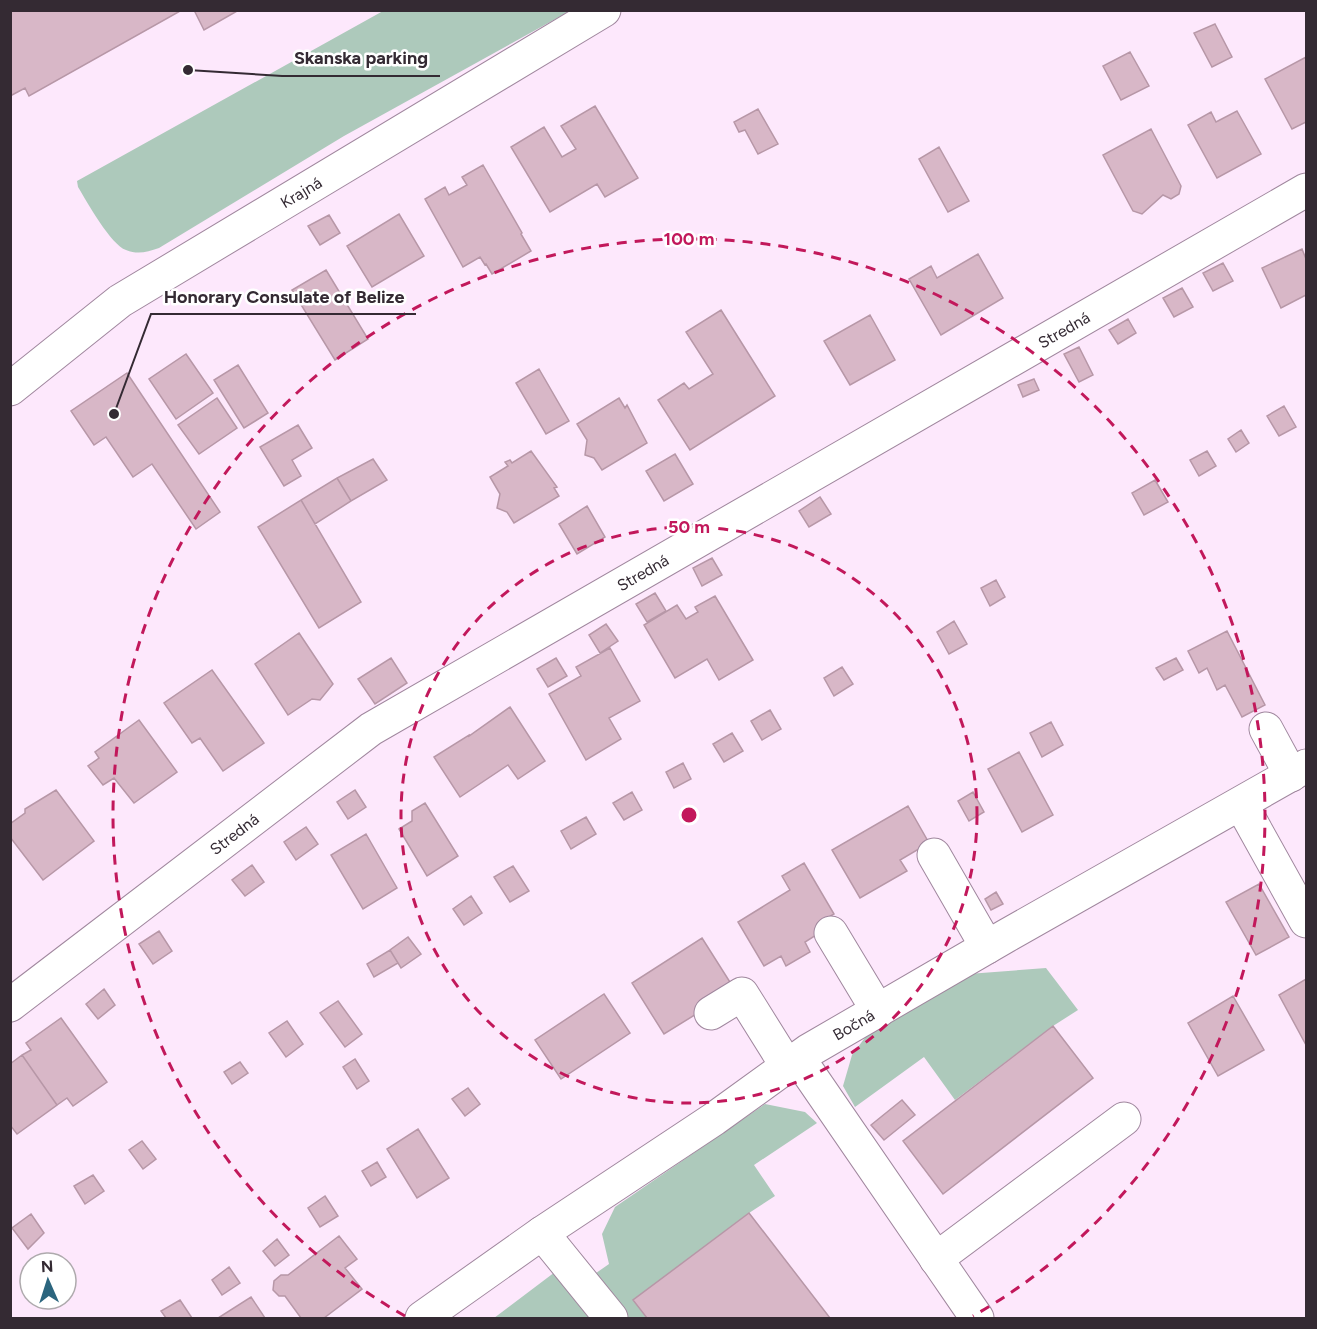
<svg xmlns="http://www.w3.org/2000/svg" width="1317" height="1329" viewBox="0 0 1317 1329" font-family="Figtree,sans-serif">
<style>
.green{fill:#adc9bb}
.building{fill:#d8b7c7;stroke:#b797a7;stroke-width:1.5}
.lines{fill:none;stroke-linecap:round;stroke-linejoin:round}
.minor-casing{stroke:#a0879e;stroke-width:35}
.minor{stroke:#fff;stroke-width:33}
.ring{fill:none;stroke:#c2185b;stroke-width:3;stroke-dasharray:10 8}
.labels{text-anchor:middle;dominant-baseline:central;stroke-width:5;stroke-linejoin:round;paint-order:stroke}
.street-label{font-size:16px;fill:#342a33;stroke:#fff}
.centre{fill:#c2185b;stroke:#fff;stroke-width:3}
.ring-label{font-size:18px;text-anchor:middle;font-weight:bold;fill:#c2185b;stroke:#fff;stroke-width:5;stroke-linejoin:round;paint-order:stroke}
.leader{fill:none;stroke:#342a33;stroke-width:2}
.callout-dot{fill:#342a33;stroke:#fff;stroke-width:2}
.callout-label{font-size:18px;text-anchor:middle;font-weight:bold;fill:#342a33;stroke:#fff;stroke-width:5;stroke-linejoin:round;paint-order:stroke}
</style>
<rect width="100%" height="100%" fill="#fde8fc"/>
<path class="green" d="M383 11H570L344 136 159 248C147 252 138 255 126 250 111 245 87 202 78 187L77 181Z
M1046 968 1078 1010 1053 1026 955 1100 924 1057 855 1107 843 1086 852 1055 870 1031 968 974Z
M765 1104 805 1112 817 1123 754 1165 775 1196 749 1213 634 1300 647 1318H494L555 1272 576 1287 609 1264 602 1234 615 1207Z"/>
<path class="building" d="M10 10H182L29 96 25 88 12 95 10 93Z
M194 10H239L204 30Z
M1215 24 1232 57 1212 67 1194 33Z
M1130 52 1149 86 1121 100 1103 66Z
M1306 57V122L1292 129 1265 79Z
M595 106 638 178 605 197 597 184 550 212 511 147 544 127 562 157 576 149 561 126Z
M758 109 778 144 758 154 745 130 739 132 734 122Z
M1237 111 1261 154 1217 178 1188 125 1211 112 1216 122Z
M1151 129 1181 186 1179 194 1171 199 1163 195 1142 214 1133 211 1103 155Z
M939 147 969 201 948 212 919 159Z
M483 165 522 233 521 234 531 251 492 274 486 264 485 265 480 257 463 267 425 199 445 187 449 195 467 185 462 177Z
M399 214 424 256 372 287 347 246Z
M329 215 340 233 320 245 308 226Z
M1302 249 1306 259V295L1281 308 1262 268Z
M978 254 1003 298 941 335 909 279 931 266 937 278Z
M1223 263 1233 281 1213 291 1203 273Z
M326 270 368 339 335 360 292 290Z
M1182 288 1193 307 1174 317 1163 298Z
M721 310 775 396 690 450 658 400 684 383 689 389 713 374 686 332Z
M870 315 895 360 850 385 824 341Z
M1128 319 1136 333 1118 344 1109 330Z
M1079 347 1093 375 1079 382 1064 354Z
M186 354 213 393 176 419 149 379Z
M238 365 268 413 244 428 214 380Z
M539 369 569 421 546 434 516 383Z
M127 373 220 512 196 529 152 464 133 477 106 437 94 445 71 411Z
M1034 379 1039 390 1023 397 1018 385Z
M217 398 237 428 199 454 178 425Z
M619 398 625 408 627 405 647 443 602 470 594 458 585 455 587 440 577 424Z
M1284 406 1296 427 1279 436 1267 416Z
M298 425 312 448 292 460 301 476 284 486 260 447Z
M1241 430 1249 443 1236 452 1228 439Z
M531 451 557 487 554 488 559 496 514 523 507 512 497 508 500 494 490 477 508 466 505 462 510 460 512 463Z
M1207 451 1216 466 1199 476 1190 460Z
M675 454 693 484 664 501 646 471Z
M373 459 387 480 351 501 337 478Z
M337 478 351 501 315 524 301 500Z
M1155 480 1168 502 1144 515 1132 493Z
M820 497 831 514 809 527 799 511Z
M301 500 361 602 319 628 258 527Z
M587 506 605 537 577 554 559 524Z
M712 558 722 575 702 586 693 568Z
M996 580 1005 597 990 606 981 588Z
M655 593 666 611 647 622 636 604Z
M715 596 753 660 719 680 707 659 675 678 644 625 677 605 686 619 698 612 695 607Z
M954 621 967 644 949 654 937 632Z
M606 624 618 641 600 653 589 635Z
M1227 631 1265 705 1242 717 1225 685 1217 690 1207 668 1199 673 1188 651Z
M299 633 333 684 320 700 312 699 288 715 255 664Z
M610 648 640 701 609 718 621 739 586 760 549 694 581 676 576 667Z
M391 658 407 683 375 704 358 679Z
M556 658 567 676 548 687 537 669Z
M1176 658 1183 670 1164 680 1156 668Z
M842 667 853 684 834 696 824 678Z
M212 670 264 743 223 771 200 738 192 743 164 703Z
M510 707 545 761 518 779 508 765 460 797 434 757 469 735V736Z
M770 710 781 729 762 740 751 721Z
M139 720 177 772 134 803 114 778 103 785 88 766 99 758 95 752Z
M1051 722 1063 745 1042 757 1030 733Z
M732 733 743 751 724 762 713 744Z
M1019 752 1053 815 1022 832 988 769Z
M683 763 691 779 674 788 666 772Z
M56 790 94 841 43 880 10 837V824L25 813V809Z
M355 790 366 807 348 819 337 802Z
M632 792 642 810 624 820 613 803Z
M973 792 984 812 969 821 958 801Z
M425 803 458 856 427 876 399 829 412 821V811Z
M908 806 929 843 900 860 907 871 860 898 832 850Z
M586 817 596 834 571 849 561 831Z
M306 827 318 844 296 860 284 842Z
M366 834 397 888 363 909 331 855Z
M804 863 834 914 817 924 821 932 805 942 810 952 786 966 781 956 764 966 738 922 790 890 782 876Z
M252 865 264 882 245 896 232 880Z
M513 866 529 891 510 902 494 877Z
M1259 884 1289 937 1256 955 1226 902Z
M996 892 1003 904 991 910 985 899Z
M471 896 482 913 464 925 453 909Z
M159 931 172 951 153 964 139 944Z
M408 937 421 954 401 968 390 950Z
M702 938 735 990 664 1034 632 983Z
M390 950 398 963 374 977 367 964Z
M1306 979V1045L1279 995Z
M104 989 115 1005 98 1019 86 1004Z
M604 994 630 1033 561 1079 535 1040Z
M1233 996 1264 1050 1218 1076 1188 1023Z
M338 1001 362 1034 345 1047 320 1013Z
M61 1018 107 1082 73 1106 67 1098 57 1105 22 1055 31 1050 26 1043Z
M287 1021 303 1044 286 1057 269 1033Z
M1053 1026 1093 1078 943 1194 903 1141Z
M22 1055 57 1105 17 1134 10 1125V1064Z
M355 1059 369 1081 357 1089 343 1067Z
M240 1062 248 1073 232 1084 224 1072Z
M468 1088 480 1104 465 1116 452 1099Z
M902 1100 915 1115 884 1140 871 1125Z
M418 1129 449 1178 417 1198 387 1149Z
M142 1141 156 1159 143 1169 129 1150Z
M377 1162 386 1177 371 1186 362 1171Z
M93 1175 104 1191 85 1204 74 1186Z
M325 1196 338 1216 320 1227 308 1208Z
M749 1213 830 1318H647L633 1300Z
M31 1214 44 1233 28 1249 12 1228Z
M339 1236 357 1259 345 1268 362 1289 324 1318H301L285 1296H279L273 1290 274 1281 281 1275H288Z
M277 1239 289 1255 275 1266 263 1251Z
M229 1267 240 1283 222 1295 212 1280Z
M251 1297 265 1318H218Z
M180 1300 192 1318H166L161 1311Z"/>
<g class="lines">
<g class="minor-casing">
<g id="minor">
<path id="s1" d="M10 389 120 301 604 10"/>
<path d="M1266 729 1291 775"/>
<path d="M1241 804 1306 921"/>
<path d="M934 855 987 947"/>
<path d="M831 933 878 1011"/>
<path id="s2" d="M10 1005 371 729 1306 190"/>
<path d="M711 1013 742 994 787 1066"/>
<path d="M799 1059 977 1318"/>
<path d="M542 1233 611 1318"/>
<path d="M936 1259 1124 1119"/>
<path id="s3" d="M422 1318 542 1233 714 1119 808 1051 1006 936 1306 766"/>
</g>
</g>
<use href="#minor" class="minor"/>
</g>
<g class="ring">
<circle cx="689" cy="815" r="288"/>
<path d="M405 1316A576 576 0 1 1 973 1316"/>
</g>
<g class="labels">
<g class="street-label">
<text stroke="none"><textPath href="#s1" startOffset="352">Krajná</textPath></text>
<text stroke="none"><textPath href="#s2" startOffset="1254">Stredná</textPath></text>
<text stroke="none"><textPath href="#s2" startOffset="768">Stredná</textPath></text>
<text stroke="none"><textPath href="#s2" startOffset="282">Stredná</textPath></text>
<text stroke="none"><textPath href="#s3" startOffset="522">Bočná</textPath></text>
</g>
</g>
<circle cx="689" cy="815" r="9" class="centre"/>
<g class="ring-label">
<text x="689" y="245">100 m</text>
<text x="689" y="533">50 m</text>
</g>
<path class="leader" d="M188 70L282 76H440M114 414L151 314H416"/>
<g class="callout-dot">
<circle cx="188" cy="70" r="6"/>
<circle cx="114" cy="414" r="6"/>
</g>
<g class="callout-label">
<text x="361" y="64">Skanska parking</text>
<text x="284" y="303">Honorary Consulate of Belize</text>
</g>
<rect width="1317" height="1329" fill="none" stroke="#342a33" stroke-width="24"/>
<g transform="translate(48 1281) rotate(357)"><circle r="28" fill="#ffffff" stroke="#aeaaad" stroke-width="1.5"/>
<path d="M0-4.5L10 22L0 15L-10 22Z" fill="#2b657e"/>
<text y="-9" font-size="16" font-weight="bold" text-anchor="middle" fill="#342a33">N</text>
</g>
</svg>
